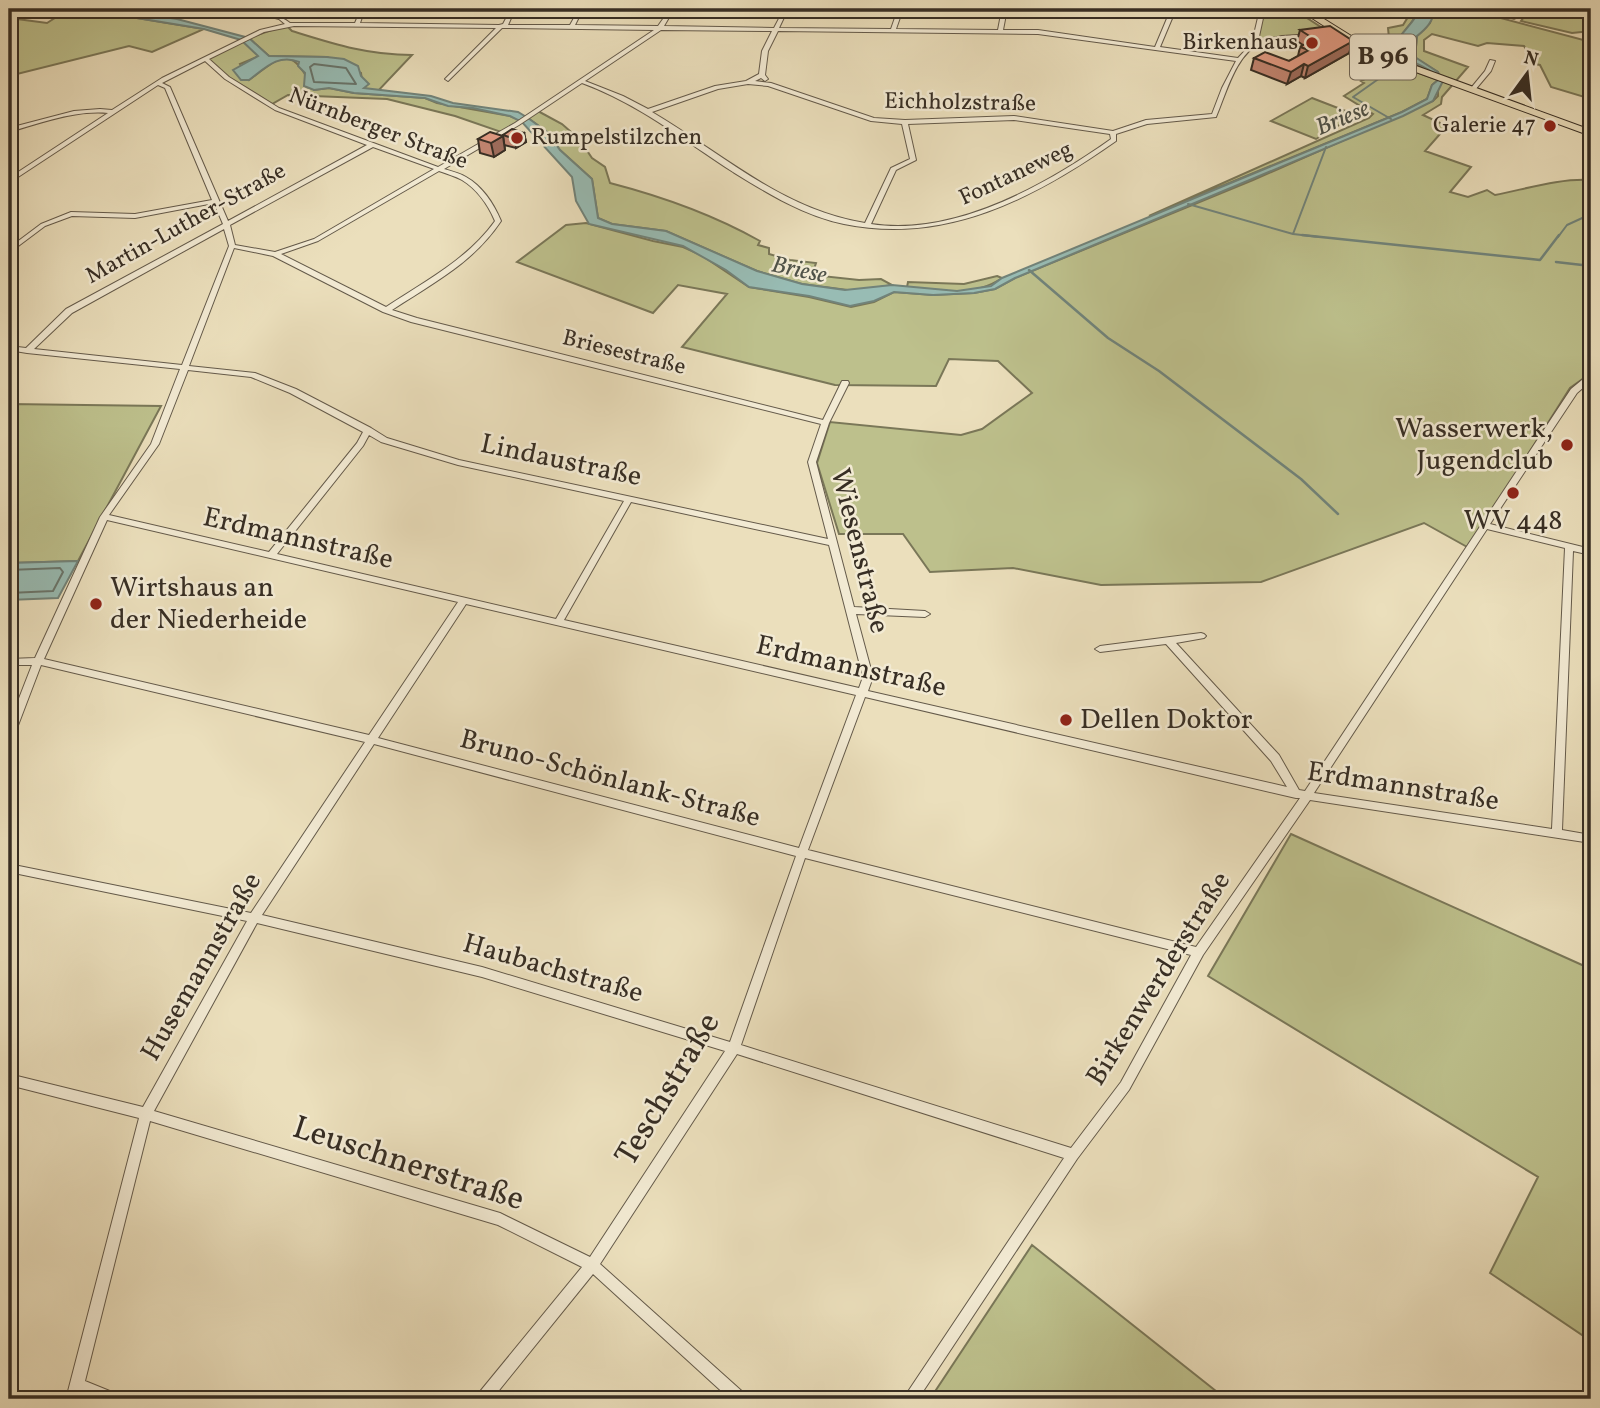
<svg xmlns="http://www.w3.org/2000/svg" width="1600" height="1408" viewBox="0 0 1600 1408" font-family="Vollkorn,serif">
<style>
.green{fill:#bdc08c;stroke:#7a7758;stroke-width:2}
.water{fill:#98bcb4;stroke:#71837a;stroke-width:2}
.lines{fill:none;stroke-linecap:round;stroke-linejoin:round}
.shore{stroke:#68756c;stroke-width:2}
.stream-far1{stroke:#71837a;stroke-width:2}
.stream{stroke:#71837a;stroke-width:2.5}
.street-casing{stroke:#645a4a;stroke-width:2}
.primary-casing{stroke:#372e24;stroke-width:2}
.street{fill:#f2ead3;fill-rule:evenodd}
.primary{fill:#ebdfbc;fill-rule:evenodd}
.wall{fill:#c28571;stroke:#372e24;stroke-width:2}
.shaded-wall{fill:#9e6c5c;stroke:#372e24;stroke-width:2}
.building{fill:#e29b83;stroke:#372e24;stroke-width:2}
.poi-dot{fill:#8f2418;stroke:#f2ead3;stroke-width:2.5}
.labels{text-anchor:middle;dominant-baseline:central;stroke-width:5;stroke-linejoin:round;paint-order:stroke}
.far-poi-label{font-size:23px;fill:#372e24;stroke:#f2ead3;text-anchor:end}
.far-street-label{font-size:23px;fill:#372e24;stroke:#f2ead3}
.far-water-label{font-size:24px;font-style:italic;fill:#4f5248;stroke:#f2ead3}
.shield{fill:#f2ead3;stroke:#6f6658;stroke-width:2}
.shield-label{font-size:26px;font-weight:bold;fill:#372e24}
.poi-label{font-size:28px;fill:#372e24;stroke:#f2ead3;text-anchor:start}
.street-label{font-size:28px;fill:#372e24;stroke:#f2ead3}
.near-street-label{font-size:33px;fill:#372e24;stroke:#f2ead3}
</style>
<rect width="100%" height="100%" fill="#ebdfbc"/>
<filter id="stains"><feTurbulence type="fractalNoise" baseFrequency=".00286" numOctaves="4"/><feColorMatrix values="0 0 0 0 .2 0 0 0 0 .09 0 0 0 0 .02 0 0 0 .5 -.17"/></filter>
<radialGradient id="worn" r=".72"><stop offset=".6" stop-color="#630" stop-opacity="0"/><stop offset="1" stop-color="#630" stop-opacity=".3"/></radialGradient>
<path class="green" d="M69 9H82L204 29 152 52 129 46 9 76V18L47 23Z
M1259 9H1293L1330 33 1257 44Z
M1413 9H1420C1413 25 1399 33 1393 49L1399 55 1434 72 1377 51 1389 38 1388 28 1403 25Z
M1434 9H1467L1591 42V99L1551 87 1540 65 1535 64 1524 46 1487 43 1478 46 1432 34 1424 40V51L1468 67 1442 97 1441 104 1423 115 1447 126 1425 151 1471 167 1450 192 1468 197 1487 190 1495 195C1526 189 1560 178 1591 180V373L1570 388 1469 548 1424 523 1261 582 1101 585 1013 568 930 572 903 534H839L817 463 830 422 961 435 982 429 1032 393 998 361 949 359 936 386 835 385 682 347 727 294 678 285 653 313 517 262 566 225 586 223 653 241 683 247 701 255 749 287 809 297 851 307 874 302 894 292 933 295 974 293 995 289 1015 278 1253 180 1433 101 1438 96V72L1415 58 1417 36 1430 23Z
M1475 9H1542L1591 14V31L1572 33 1521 21 1524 17 1520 16 1514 19Z
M286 25 292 31C334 44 367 55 412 55L378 91 363 88 361 73 327 57 269 56 249 38Z
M243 41 259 56 240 64 249 80C285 53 291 46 314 90L329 88 354 93 425 98 437 103 510 116 520 120 501 132 455 116 387 99 288 95 272 104 225 75 207 59Z
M1394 64 1438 80 1432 85 1427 99 1402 112 1149 216 1369 118 1373 114 1344 96 1364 83 1361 81Z
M1312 98 1356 115 1316 139 1271 121Z
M536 110 562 124 579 139 592 158 605 167 610 183C664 197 712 214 760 241L758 245 769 248V254L790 260 816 263 812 275 859 280 881 279 892 285 855 291 802 284 757 271 666 231 612 224 598 218 592 179 560 150 547 132 528 118Z
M997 276 1002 278C975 297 938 292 907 287L908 282 964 284Z
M9 404 161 406 78 561 9 563Z
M1291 834 1591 969V1341L1490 1273 1538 1177 1208 976Z
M1032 1245 1042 1253 1226 1399H930Z"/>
<path class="water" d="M82 9H110L177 19 249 38 269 56 327 57 344 59 358 66 361 76 369 84 364 88 431 96 453 103 518 112 528 118 547 132 560 150 592 179 598 218 612 224 666 231 757 271 802 284 845 290 892 285 957 291 991 286 1002 278 1402 112 1427 99 1432 85 1438 80C1430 64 1405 63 1393 49 1399 33 1413 25 1420 9H1434C1434 21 1426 29 1417 36L1415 57 1438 72 1443 81 1433 101 1403 116 1015 278 995 289 974 293 933 295 894 292 874 301 850 306 809 296 749 287 726 270 683 246 589 224 576 201 572 177 522 122 510 116 473 108 448 106 425 98 354 93 329 88 314 90 304 86 305 73 298 66 299 62C278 53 264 69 249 80H241L233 70 258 56 241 40 204 29Z
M78 561 58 598 9 600V563Z"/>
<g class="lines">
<path class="shore" d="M314 64 346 68 356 84 314 82 310 67Z
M9 570 60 568 63 572 53 591 9 593"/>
<path class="stream-far1" d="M1391 119 1353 97 1394 68
M1188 204 1293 234 1319 237
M1293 234 1326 147
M1558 237 1567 225 1591 214"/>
<path class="stream" d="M1302 235 1540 260 1559 235
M1556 262 1591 266
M1029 270 1108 338 1159 371 1301 479 1338 514"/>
<g class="street-casing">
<path id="street" d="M240 9C256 9 278 13 290 23H355L361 9H365L360 23 499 25 503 24 511 9H515L508 25H570L579 9H583L575 25 658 26 670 9H674L664 26 774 28 784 9H788L779 28 891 29 898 9H903L896 29 998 30 1002 9H1007L1003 30H1038L1155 47 1171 9H1176L1160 47 1238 58 1252 43 1260 9H1265L1258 41 1282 36 1313 34V36L1311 37C1295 39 1277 38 1261 43 1236 53 1226 94 1216 117L1147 124 1116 134V141C1035 198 945 245 844 224 804 216 767 193 733 172 682 139 639 104 582 83L519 125 444 169C451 171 459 173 466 177 482 186 494 204 501 221 473 263 433 283 392 310L417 318 823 420 841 383 842 381H848L849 383 829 423 816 462 854 607 925 611 930 614 925 617 856 614 873 677 868 691 1287 787 1271 761 1166 644 1100 652 1095 649 1100 646 1201 633 1204 634 1206 636 1204 638 1176 643 1279 755 1299 790 1305 791 1571 389 1588 375H1591V381L1577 393 1490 524 1591 549V555L1573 551 1562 830 1591 835V843L1310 800 1203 955 1129 1090 1077 1159 918 1399H903L1064 1158 737 1054 600 1264 745 1394 747 1399H730L593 1274 492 1399H476L478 1394 582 1267 498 1225 150 1121 85 1381 117 1394 119 1399H96L81 1393 80 1399H66L139 1118 9 1085V1074L143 1107 247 921 9 872V864L251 913 365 742 41 665 14 736 12 739 9 740V724L32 665H9V659L35 658 100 517 151 444 180 369 27 353 9 350V346L26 348 66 309 223 224 214 203 135 218 72 216 45 226 9 253V248L41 224 71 212 135 214 212 200 165 88 158 85 9 183V178L108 113C74 110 41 123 9 132V128L74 111 100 109 112 110 162 78 260 30 285 24 279 19ZM294 26 496 28 445 79 448 81 502 28 654 30 515 123 438 167 279 108 229 77 209 59 264 32ZM661 30 772 31 762 51 759 74 746 81 715 86 648 109 623 96 585 81ZM778 31 1038 34 1236 61 1222 88 1212 114 1146 120 1113 131 1014 116 905 120 874 118 771 83 755 81 761 78 765 81 768 79 765 75 768 51ZM205 61 225 79 275 110 367 145 228 221 170 87 162 83ZM748 84 768 86 871 121 902 124 910 159 891 168 865 223C782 210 722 153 652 112L718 89ZM1014 120 1110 134 1111 139C1046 185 954 237 871 224L896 170 916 160 908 124ZM373 147 434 169 314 239 275 252 235 245 230 225ZM439 171C447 174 455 176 462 180 477 189 488 205 495 221 467 260 425 281 386 307L281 254 318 241ZM224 229 229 246 182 365 34 349 72 313ZM234 248 273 256 383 312 411 322 821 424 808 462 828 539 459 460 387 438 371 428 296 389 255 373 189 366ZM188 370 251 377 290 393 363 432 357 443 269 552 109 515 159 444ZM369 435 381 442 458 465 624 501 556 619 277 554 363 446ZM631 502 829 545 863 677 859 688 564 620ZM107 520 458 602 369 735 44 659ZM1487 529 1565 548 1552 829 1314 793ZM466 604 856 695 799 848 378 738ZM865 697 1296 798H1300L1196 947 808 850ZM374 744 796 856 730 1042 482 967 262 915ZM805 858 1191 955 1121 1082 1071 1148 741 1045ZM257 923 482 977 725 1051 590 1257 500 1213 154 1111Z
M1314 9H1323L1307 14 1304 12Z
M1348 9H1359L1356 11Z
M1490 60 1495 61 1491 71 1475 90H1471V88L1485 71Z"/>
</g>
<g class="primary-casing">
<path id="primary" d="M1298 9H1308L1361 42 1389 56 1591 130V136L1383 60 1355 46Z"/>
</g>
<use href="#street" class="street"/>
<use href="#primary" class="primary"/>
</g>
<path class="wall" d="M1300 30 1353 41 1349 53 1305 78 1301 76 1287 84 1251 70 1254 58 1289 61 1298 56 1300 47 1303 45 1297 41Z
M524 133 526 142 516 148 504 145 503 135Z
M503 136 505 150 494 157 480 153 478 139Z"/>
<path class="shaded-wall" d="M1353 41 1349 53 1305 78 1308 66Z
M1304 64 1301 76 1287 84 1291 72Z
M524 133 526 142 516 148 515 139Z
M503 136 505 150 494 157 491 143Z"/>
<path class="building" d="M1330 26 1353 41 1308 66 1304 64 1291 72 1254 58 1265 52 1289 61 1309 50 1300 47 1314 39 1300 30Z
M512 129 524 133 515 139 503 135Z
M490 132 503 136 491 143 478 139Z"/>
<g class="poi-dot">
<circle cx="1312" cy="43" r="7"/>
<circle cx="1550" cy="126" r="7"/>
<circle cx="517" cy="138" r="7"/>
<circle cx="1567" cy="445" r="7"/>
<circle cx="1513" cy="493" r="7"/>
<circle cx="96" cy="604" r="7"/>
<circle cx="1066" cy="720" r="7"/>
</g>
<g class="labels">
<g class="far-poi-label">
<text x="1298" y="43">Birkenhaus</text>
<text x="1536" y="126">Galerie 47</text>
<text x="531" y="138" text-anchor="start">Rumpelstilzchen</text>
</g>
<g class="far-street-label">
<text transform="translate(960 103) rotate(1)">Eichholzstraße</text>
<text transform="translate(378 129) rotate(21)">Nürnberger Straße</text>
<text transform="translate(1016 174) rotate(-25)">Fontaneweg</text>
<text transform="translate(186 224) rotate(-29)">Martin-Luther-Straße</text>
<text transform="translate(624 353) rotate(14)">Briesestraße</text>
</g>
<g class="far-water-label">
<text transform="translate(1343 119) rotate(-23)">Briese</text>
<text transform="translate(799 271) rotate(12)">Briese</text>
</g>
<rect class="shield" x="1350" y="34.5" width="66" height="45" rx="5"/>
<g class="shield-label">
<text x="1383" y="57">B 96</text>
</g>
<g class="poi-label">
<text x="1553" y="429" text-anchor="end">Wasserwerk,<tspan x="1553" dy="32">Jugendclub</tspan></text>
<text x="1513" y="521" text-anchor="middle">WV 448</text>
<text x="110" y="588">Wirtshaus an<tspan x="110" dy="32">der Niederheide</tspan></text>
<text x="1080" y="720">Dellen Doktor</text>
</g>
<g class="street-label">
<text transform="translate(561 461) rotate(12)">Lindaustraße</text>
<text transform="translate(298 539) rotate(13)">Erdmannstraße</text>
<text transform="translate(859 551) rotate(76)">Wiesenstraße</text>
<text transform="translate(851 667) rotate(13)">Erdmannstraße</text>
<text transform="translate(610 779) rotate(15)">Bruno-Schönlank-Straße</text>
<text transform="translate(1403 787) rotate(9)">Erdmannstraße</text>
<text transform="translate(202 967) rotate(-60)">Husemannstraße</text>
<text transform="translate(553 969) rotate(16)">Haubachstraße</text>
<text transform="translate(1159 979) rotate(-58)">Birkenwerderstraße</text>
</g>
<g class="near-street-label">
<text transform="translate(669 1090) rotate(-59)">Teschstraße</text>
<text transform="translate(408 1165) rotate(18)">Leuschnerstraße</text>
</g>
</g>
<rect width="1600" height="1408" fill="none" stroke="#ebdfbc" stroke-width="35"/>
<rect x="10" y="10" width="1579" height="1387" fill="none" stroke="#372e24" stroke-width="3.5"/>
<rect x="18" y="18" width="1565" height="1373" fill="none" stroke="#372e24" stroke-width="2"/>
<g transform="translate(1527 74) rotate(15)" stroke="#f2ead3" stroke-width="5" paint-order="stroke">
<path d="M0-5L12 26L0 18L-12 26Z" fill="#372e24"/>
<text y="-10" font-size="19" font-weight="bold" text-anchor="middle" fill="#372e24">N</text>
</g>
<rect width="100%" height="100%" filter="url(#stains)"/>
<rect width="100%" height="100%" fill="url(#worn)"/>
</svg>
